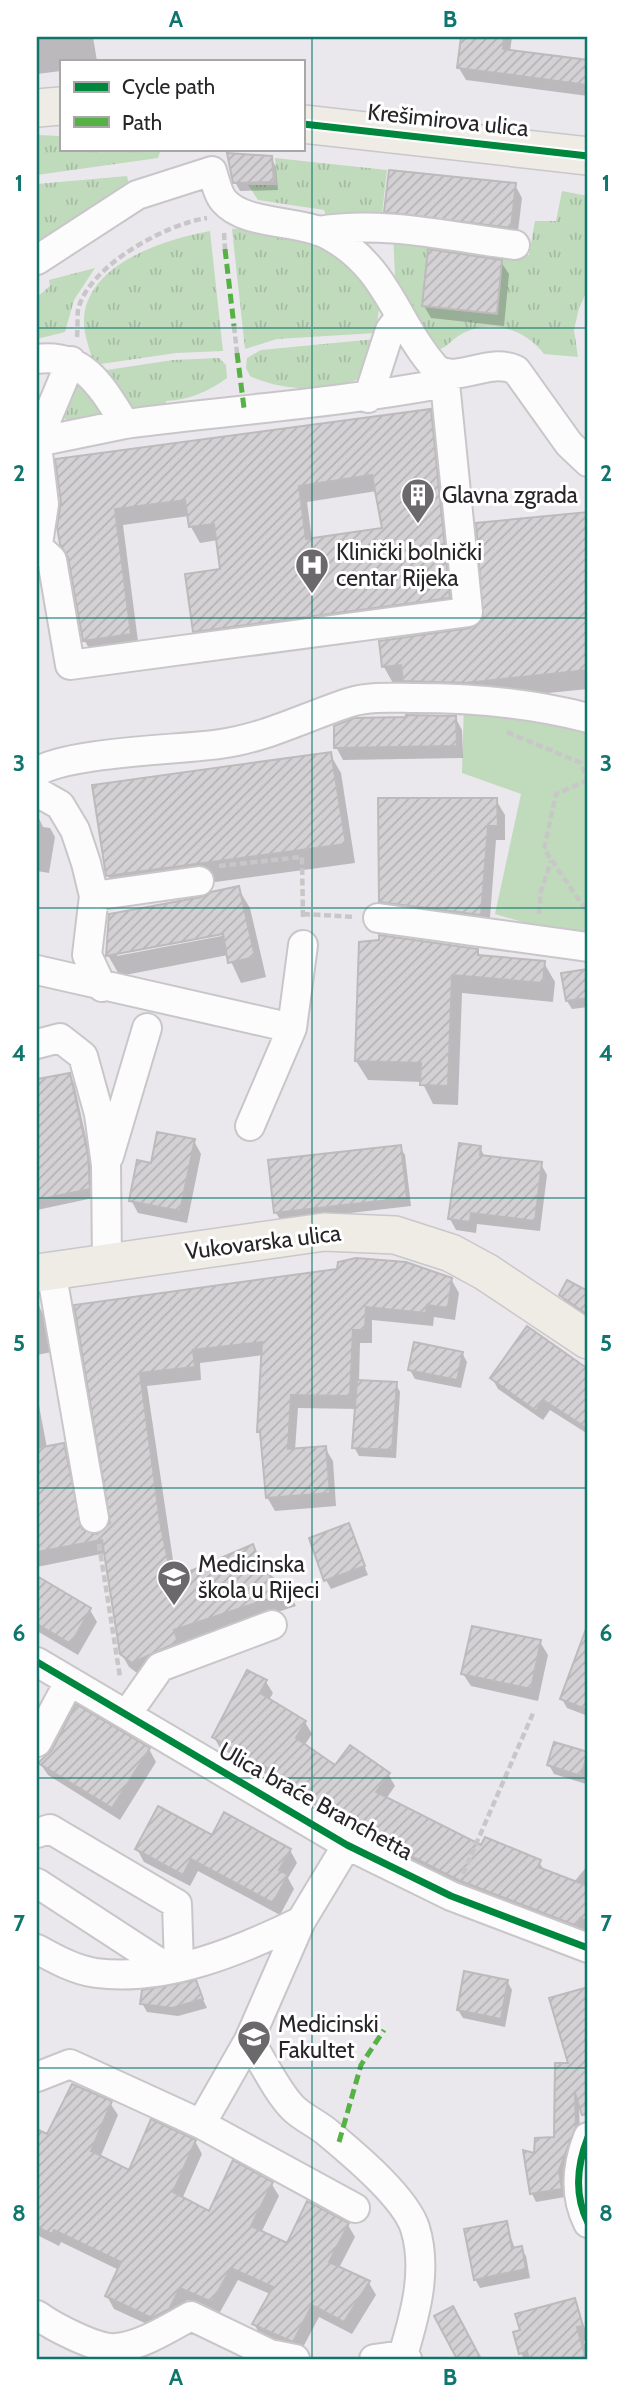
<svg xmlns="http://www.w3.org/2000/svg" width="625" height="2396" viewBox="0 0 625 2396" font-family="Cabin,sans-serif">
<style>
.grass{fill:url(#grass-tufts)}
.green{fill:#c0dabc}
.shadow{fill:#0003;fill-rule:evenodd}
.building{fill:url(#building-hatch);stroke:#bdbabc;stroke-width:2;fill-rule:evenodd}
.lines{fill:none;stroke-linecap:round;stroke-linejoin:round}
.minor-casing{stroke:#c9c6ca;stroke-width:32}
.major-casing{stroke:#c8c7c9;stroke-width:40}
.path{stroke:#c8c7c8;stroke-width:4.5;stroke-dasharray:7 3.5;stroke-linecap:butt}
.minor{stroke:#fcfcfc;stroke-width:28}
.major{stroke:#efece5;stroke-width:37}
.quiet{stroke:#56b245;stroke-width:5;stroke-dasharray:10 5;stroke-linecap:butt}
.cycleway-casing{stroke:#fff;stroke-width:11}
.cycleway{stroke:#00873e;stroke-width:7}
.grid{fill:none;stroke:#0f766e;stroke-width:2;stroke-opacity:0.55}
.labels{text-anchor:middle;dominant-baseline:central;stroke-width:6;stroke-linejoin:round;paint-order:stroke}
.street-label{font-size:23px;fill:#272528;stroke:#fff}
.poi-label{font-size:23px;fill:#272528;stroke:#fff;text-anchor:start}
.neatline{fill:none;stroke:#0f766e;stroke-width:2.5}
.grid-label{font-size:23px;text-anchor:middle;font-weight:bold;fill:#0f766e}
</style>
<defs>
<pattern id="grass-tufts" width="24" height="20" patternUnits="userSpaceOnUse" patternTransform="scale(1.75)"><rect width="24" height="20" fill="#c0dabc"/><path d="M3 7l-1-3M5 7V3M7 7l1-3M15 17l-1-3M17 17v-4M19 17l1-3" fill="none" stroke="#a5bba2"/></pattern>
<pattern id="building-hatch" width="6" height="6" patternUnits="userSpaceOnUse" patternTransform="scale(1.75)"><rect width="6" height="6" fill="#d3d1d3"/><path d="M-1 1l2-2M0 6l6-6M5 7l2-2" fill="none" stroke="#b5b3b5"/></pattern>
</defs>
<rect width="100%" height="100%" fill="#ebe8ed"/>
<path class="grass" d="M37 135 61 136V149H161L158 158 37 175Z
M275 158 387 170 381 223 326 216 324 210 258 200 248 185H277Z
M127 176 129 185 37 252V184Z
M562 191 588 196V289L579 308 574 330 578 357 544 354C525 328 488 318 460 335 448 342 447 350 432 350L407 318 416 312 395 276 393 234 529 255 535 221H556Z
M252 227 341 251 377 296 379 308 376 333 277 339 245 349 232 229Z
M210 231 223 351 176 353 94 365C90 350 83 333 84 318 88 263 166 239 210 231Z
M95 268 74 300 65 332 37 339V297L50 286 49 280Z
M376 339 361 378C327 392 283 392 250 376L246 368 247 358 261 350Z
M219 358 226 365 227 378C209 391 190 400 166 401V406L133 417 100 371 173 360Z
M79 379 104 414 102 418 69 423 61 415Z"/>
<path class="green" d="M464 704 588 726V939L576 938 495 914 521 794 462 773Z"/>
<path class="shadow" d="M37 37H93L97 61H61V71L37 74Z
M463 37H512L510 52 588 62V96L466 80 459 68Z
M271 158 276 167 278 190 240 191 235 182Z
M515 185 522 198 517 240 393 224 386 211Z
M501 262 509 274 504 326 431 318 424 306Z
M430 410 439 426 458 613 204 647 195 631 222 571 218 540 200 543 191 527 189 516 123 525 139 649 94 656 84 640 62 502ZM377 491 384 530 312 540 307 502Z
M588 514V689L477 700 415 699 406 683 394 685 384 667 381 642 480 626 486 611 478 524Z
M455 717 462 730 463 758 343 760 336 747Z
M330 754 341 773 355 863 119 895 108 876Z
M496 800 505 815V840H496L489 930 389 916 381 901Z
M37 814 43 827 50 828 55 837 49 873 37 871Z
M238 888 250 908 266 977 241 983 228 955 120 976 106 952 110 915 202 899ZM231 930 232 934 117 956V952Z
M477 950 481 957 544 963 555 982 553 1002 462 993 458 1105 433 1104 422 1082 368 1080 356 1061Z
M588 970V1007L572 1009 567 1001 563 974Z
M69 1074 74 1083 92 1165 93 1198 37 1210V1081Z
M194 1141 201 1154 187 1223 138 1213 131 1200 153 1165Z
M400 1147 405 1155 411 1206 281 1221 276 1213Z
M480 1148 485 1157 541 1164 547 1175 540 1231 477 1224 476 1233 456 1230 450 1219Z
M451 1279 459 1293 455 1320 434 1317 433 1326 372 1320V1343H360L359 1382 396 1384 400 1392 396 1458 359 1456 354 1447 357 1409 298 1408 295 1450 325 1448 333 1461 336 1506 275 1511 267 1497 263 1439 258 1431 263 1355 200 1363 201 1380 147 1386 176 1580 252 1546 265 1574 289 1593 296 1606 180 1644 184 1656 141 1676 129 1667 121 1653 106 1553 37 1567V1395L47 1448 63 1445 71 1458 84 1531 96 1536 107 1532 112 1515 76 1306Z
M568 1282 588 1293V1319L566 1304 561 1295Z
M37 1302 48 1324 52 1352 37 1355Z
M527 1329 588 1372V1434L550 1410 543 1420 498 1389 492 1378Z
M462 1353 467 1362 461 1388 415 1379 410 1370Z
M348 1525 368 1575 331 1589 326 1580Z
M37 1578 90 1610 97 1622 78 1655 37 1631Z
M540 1642 548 1655 538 1701 471 1686 463 1674Z
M575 1664 588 1669V1716L567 1708 562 1699Z
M266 1682 273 1693 269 1700 305 1722 312 1734 304 1746 336 1768 388 1774 395 1786 386 1799 482 1848 539 1862 545 1872 574 1882 588 1865V1929L583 1937 466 1892 365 1840 283 1784 220 1748 214 1737Z
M556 1744 588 1754 586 1784 554 1774 549 1765Z
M149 1749 156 1762 120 1820 48 1775 40 1763Z
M212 1837 290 1850 297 1863 288 1878 294 1889 280 1915 198 1871 190 1886 144 1862 137 1849Z
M507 1981 512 1990 505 2027 463 2018 458 2010Z
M195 1982 207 2008 178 2016 147 2012 142 2003Z
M588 1988V2110L579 2106 580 2135 563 2179 565 2197 536 2202 532 2194 535 2155 555 2139 571 2065 551 1999Z
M110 2103 118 2115 100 2158 130 2173 195 2141 202 2154 182 2199 210 2213 271 2183 279 2196 261 2233 287 2246 308 2203 348 2225 355 2237 339 2268 369 2283 376 2295 352 2334 319 2317 300 2353 261 2336 254 2324 270 2294 238 2280 219 2314 187 2300 176 2322 160 2330 114 2309 107 2296 119 2270 61 2242 59 2246 37 2235V2131L48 2136Z
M506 2223 515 2249 521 2248 526 2256 530 2278 480 2288 475 2279Z
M574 2300 588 2336V2340L584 2341 588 2359H524L521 2353Z"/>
<path class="building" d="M461 37H504L503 49 588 60V85L457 68Z
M227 153 272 156 274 182 233 183Z
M389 170 516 183 511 228 384 212Z
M428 249 502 260 497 314 422 306Z
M431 409 450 598 193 632 185 574 220 569 214 524 189 527 185 500 115 509 131 634 83 641 68 557 60 544 57 527 61 502 55 459ZM372 475 382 528 306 539 299 486Z
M588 512V670L466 683 403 681 401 665 382 667 379 641 470 628 483 619 476 523Z
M406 715 456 716 457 746 334 748V726L354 718 406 717Z
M331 752 346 844 106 876 92 785Z
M378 798H497L498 826H488L481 915 379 902Z
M239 886 255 957 228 963 223 934 106 956 109 914 201 897 211 892Z
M379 935 478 949V955L545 961 543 983 452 975 448 1086 420 1085 421 1063 355 1061 359 942 379 940Z
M588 969V998L566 1001 561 973Z
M70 1073 88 1155 90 1189 37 1200V1079Z
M157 1132 195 1139 180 1211 129 1201 137 1160 151 1163Z
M459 1143 481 1146 480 1155 542 1162 535 1221 471 1213 470 1222 448 1219Z
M401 1145 407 1198 274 1213 268 1160Z
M356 1258 406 1262 452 1278 448 1308 427 1305 426 1313 366 1307 365 1330H353L350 1396 291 1395 288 1449 326 1446 330 1493 266 1498 260 1432H257L262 1342 193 1350 195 1367 140 1373 160 1522 172 1579 253 1544 262 1569 290 1592 174 1630 178 1642 132 1663 120 1654 102 1540 37 1552V1448L64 1443 82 1529 97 1534 110 1523 74 1305 337 1269 338 1262Z
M567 1280 588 1291V1315L559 1295Z
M527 1326 588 1369V1429L543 1400 536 1411 490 1378Z
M414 1342 463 1352 457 1380 408 1370Z
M357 1380 397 1382 392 1450 352 1448Z
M349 1523 365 1566 324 1581 309 1538Z
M37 1576 91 1608 71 1644 37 1624Z
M472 1626 541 1640 531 1689 461 1674Z
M586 1629H588V1710L560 1699Z
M247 1670 267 1680 260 1693 306 1721 296 1738 335 1765 350 1745 390 1773 376 1792 481 1845 485 1837 541 1860 538 1867 588 1886V1922L580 1918 577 1926 458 1880 357 1829 274 1772 212 1737Z
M76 1704 150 1748 112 1808 38 1763 52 1750Z
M554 1742 588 1752 581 1776 547 1765Z
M158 1806 212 1835 224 1812 291 1849 279 1870 288 1875 273 1903 191 1859 183 1875 135 1849Z
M464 1971 508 1980 501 2019 457 2010Z
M196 1980 203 1999 172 2008 140 2004 142 1990Z
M588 1987V2114L582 2115 575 2093 576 2126 559 2170 562 2189 530 2194 523 2150 534 2153 535 2138 554 2137 555 2063H568L549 1998Z
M72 2084 112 2101 91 2151 129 2170 151 2119 196 2140 173 2192 209 2211 233 2160 273 2182 251 2226 287 2243 307 2201 349 2223 329 2262 370 2281 344 2322 312 2305 293 2342 252 2324 273 2287 231 2268 212 2302 180 2288 169 2309 152 2318 105 2296 121 2262 54 2230 52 2234 37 2227V2129L47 2134Z
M507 2221 512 2248 522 2246 526 2269 474 2280 464 2229Z
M575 2298 583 2326 577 2327 586 2359H529L527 2352 519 2354 513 2332 520 2330 515 2314Z
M453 2306 481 2359H457L434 2316Z"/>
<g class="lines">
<g class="minor-casing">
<path id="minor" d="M318 231C382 220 451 237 515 245
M37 260 137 195 212 171C215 180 218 195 224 201 245 226 300 219 330 236 388 268 395 322 436 369 460 384 487 357 516 370L569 444 588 462
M37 359C84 352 103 389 125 424 232 410 339 403 445 383
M368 398 390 330 400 317
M37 442 125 424
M37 442 71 361
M37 445 44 504 37 551
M37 546 52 560 70 665 468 612 445 383 447 373
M37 772C67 752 178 750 220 744 266 738 307 716 351 702 371 696 394 698 415 698 474 698 531 703 588 718
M37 792 60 805 75 830 86 863 94 896 87 955 102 987
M94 896 199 881
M378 918 588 947
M37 970 292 1028
M37 1044 60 1038 83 1056 99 1114 106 1165 107 1262
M250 1126 292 1028 303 945
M109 1156 147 1028
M51 1270 94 1518
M37 1662 347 1845 451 1896 588 1948
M127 1714 160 1667 272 1625
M37 1742 69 1682
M37 1833 50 1829 177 1904 179 1966
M347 1845 301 1921 249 2040C262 2060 277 2092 293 2108 303 2118 318 2124 328 2133 353 2154 405 2197 415 2228 428 2270 415 2315 403 2355
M37 1883 166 1967
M37 1949C55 1959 75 1970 96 1973 166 1982 240 1951 301 1921
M37 2077 70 2064 201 2124 249 2040
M201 2124 355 2208
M588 2137C577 2165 574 2195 588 2223
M37 2315C52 2326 97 2350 116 2348 141 2346 169 2328 191 2316L270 2354 295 2359
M374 2359 403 2355 407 2359"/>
</g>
<g class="major-casing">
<path id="major" d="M37 108 61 106
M303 124 588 156
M37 1273 324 1232 395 1235 451 1253 486 1272 588 1340"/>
</g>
<path class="path" d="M224 233 225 249
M588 303V304
M234 326 237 353
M77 337C78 328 77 318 78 310 88 266 166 224 207 218
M507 732 581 763 588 781
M588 780 556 794 544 849 588 913
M219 866 302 857 303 919
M303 914 355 917
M539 914 541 891 551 861
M99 1544 120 1677
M463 1874 534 1711"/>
<use href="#minor" class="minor"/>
<use href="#major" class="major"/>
<path class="quiet" d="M225 249 234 326
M237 353 244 408
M339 2142 361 2065 384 2030"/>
<g class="cycleway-casing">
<path id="cycleway" d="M303 124 588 156
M37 1662 347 1845 451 1896 588 1948
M588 2137C577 2165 574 2195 588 2223"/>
</g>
<use href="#cycleway" class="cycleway"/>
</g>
<path class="grid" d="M312 37V2359M37 328H588M37 618H588M37 908H588M37 1198H588M37 1488H588M37 1778H588M37 2068H588"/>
<defs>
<g id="building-pin" transform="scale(1.75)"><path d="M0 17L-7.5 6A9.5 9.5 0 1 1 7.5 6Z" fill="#6c696d" stroke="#fff"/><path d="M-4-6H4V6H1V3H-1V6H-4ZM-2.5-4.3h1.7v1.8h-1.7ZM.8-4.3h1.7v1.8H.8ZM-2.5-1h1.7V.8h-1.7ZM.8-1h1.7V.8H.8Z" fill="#fff"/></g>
<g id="hospital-pin" transform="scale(1.75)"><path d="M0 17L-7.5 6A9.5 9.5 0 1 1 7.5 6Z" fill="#6c696d" stroke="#fff"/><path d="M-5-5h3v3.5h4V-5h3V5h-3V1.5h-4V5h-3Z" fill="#fff"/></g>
<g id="school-pin" transform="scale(1.75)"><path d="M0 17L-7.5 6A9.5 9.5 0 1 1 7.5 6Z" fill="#6c696d" stroke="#fff"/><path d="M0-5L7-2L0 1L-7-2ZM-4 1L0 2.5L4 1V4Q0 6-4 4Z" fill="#fff"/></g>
<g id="university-pin" transform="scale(1.75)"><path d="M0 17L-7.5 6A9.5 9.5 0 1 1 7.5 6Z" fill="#6c696d" stroke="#fff"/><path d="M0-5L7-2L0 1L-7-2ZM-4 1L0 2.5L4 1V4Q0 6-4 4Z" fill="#fff"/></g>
</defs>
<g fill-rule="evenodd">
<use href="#building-pin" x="418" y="495"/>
<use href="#hospital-pin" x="312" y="565"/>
<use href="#school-pin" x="174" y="1577"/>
<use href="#university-pin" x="254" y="2037"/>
</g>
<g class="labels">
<g class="street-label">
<text transform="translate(448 120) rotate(6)">Krešimirova ulica</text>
<text transform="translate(263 1242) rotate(-7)">Vukovarska ulica</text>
<text transform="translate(316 1801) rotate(29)">Ulica braće Branchetta</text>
</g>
<g class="poi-label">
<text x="442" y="495">Glavna zgrada</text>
<text x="336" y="552">Klinički bolnički<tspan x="336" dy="26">centar Rijeka</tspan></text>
<text x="198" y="1564">Medicinska<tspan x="198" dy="26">škola u Rijeci</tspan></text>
<text x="278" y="2024">Medicinski<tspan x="278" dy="26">Fakultet</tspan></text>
</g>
</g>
<rect width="625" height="2396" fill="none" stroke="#ffffff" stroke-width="77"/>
<rect x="60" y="60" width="245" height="91" fill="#ffffff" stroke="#a9a8a9" stroke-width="2"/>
<rect x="74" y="82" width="35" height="10" fill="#00873e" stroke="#a9a8a9" stroke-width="2"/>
<text x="122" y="94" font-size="21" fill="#272528">Cycle path</text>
<rect x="74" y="117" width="35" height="10" fill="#56b245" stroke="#a9a8a9" stroke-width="2"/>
<text x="122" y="130" font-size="21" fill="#272528">Path</text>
<rect x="38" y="38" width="548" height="2320" class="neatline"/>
<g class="grid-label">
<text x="176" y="27">A</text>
<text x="450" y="27">B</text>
<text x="19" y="191">1</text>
<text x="606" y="191">1</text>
<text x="19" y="481">2</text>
<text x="606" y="481">2</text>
<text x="19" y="771">3</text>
<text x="606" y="771">3</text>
<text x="19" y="1061">4</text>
<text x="606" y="1061">4</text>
<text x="19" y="1351">5</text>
<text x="606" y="1351">5</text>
<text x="19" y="1641">6</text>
<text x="606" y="1641">6</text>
<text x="19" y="1931">7</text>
<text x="606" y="1931">7</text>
<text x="19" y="2221">8</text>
<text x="606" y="2221">8</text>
<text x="176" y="2385">A</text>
<text x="450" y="2385">B</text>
</g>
</svg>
